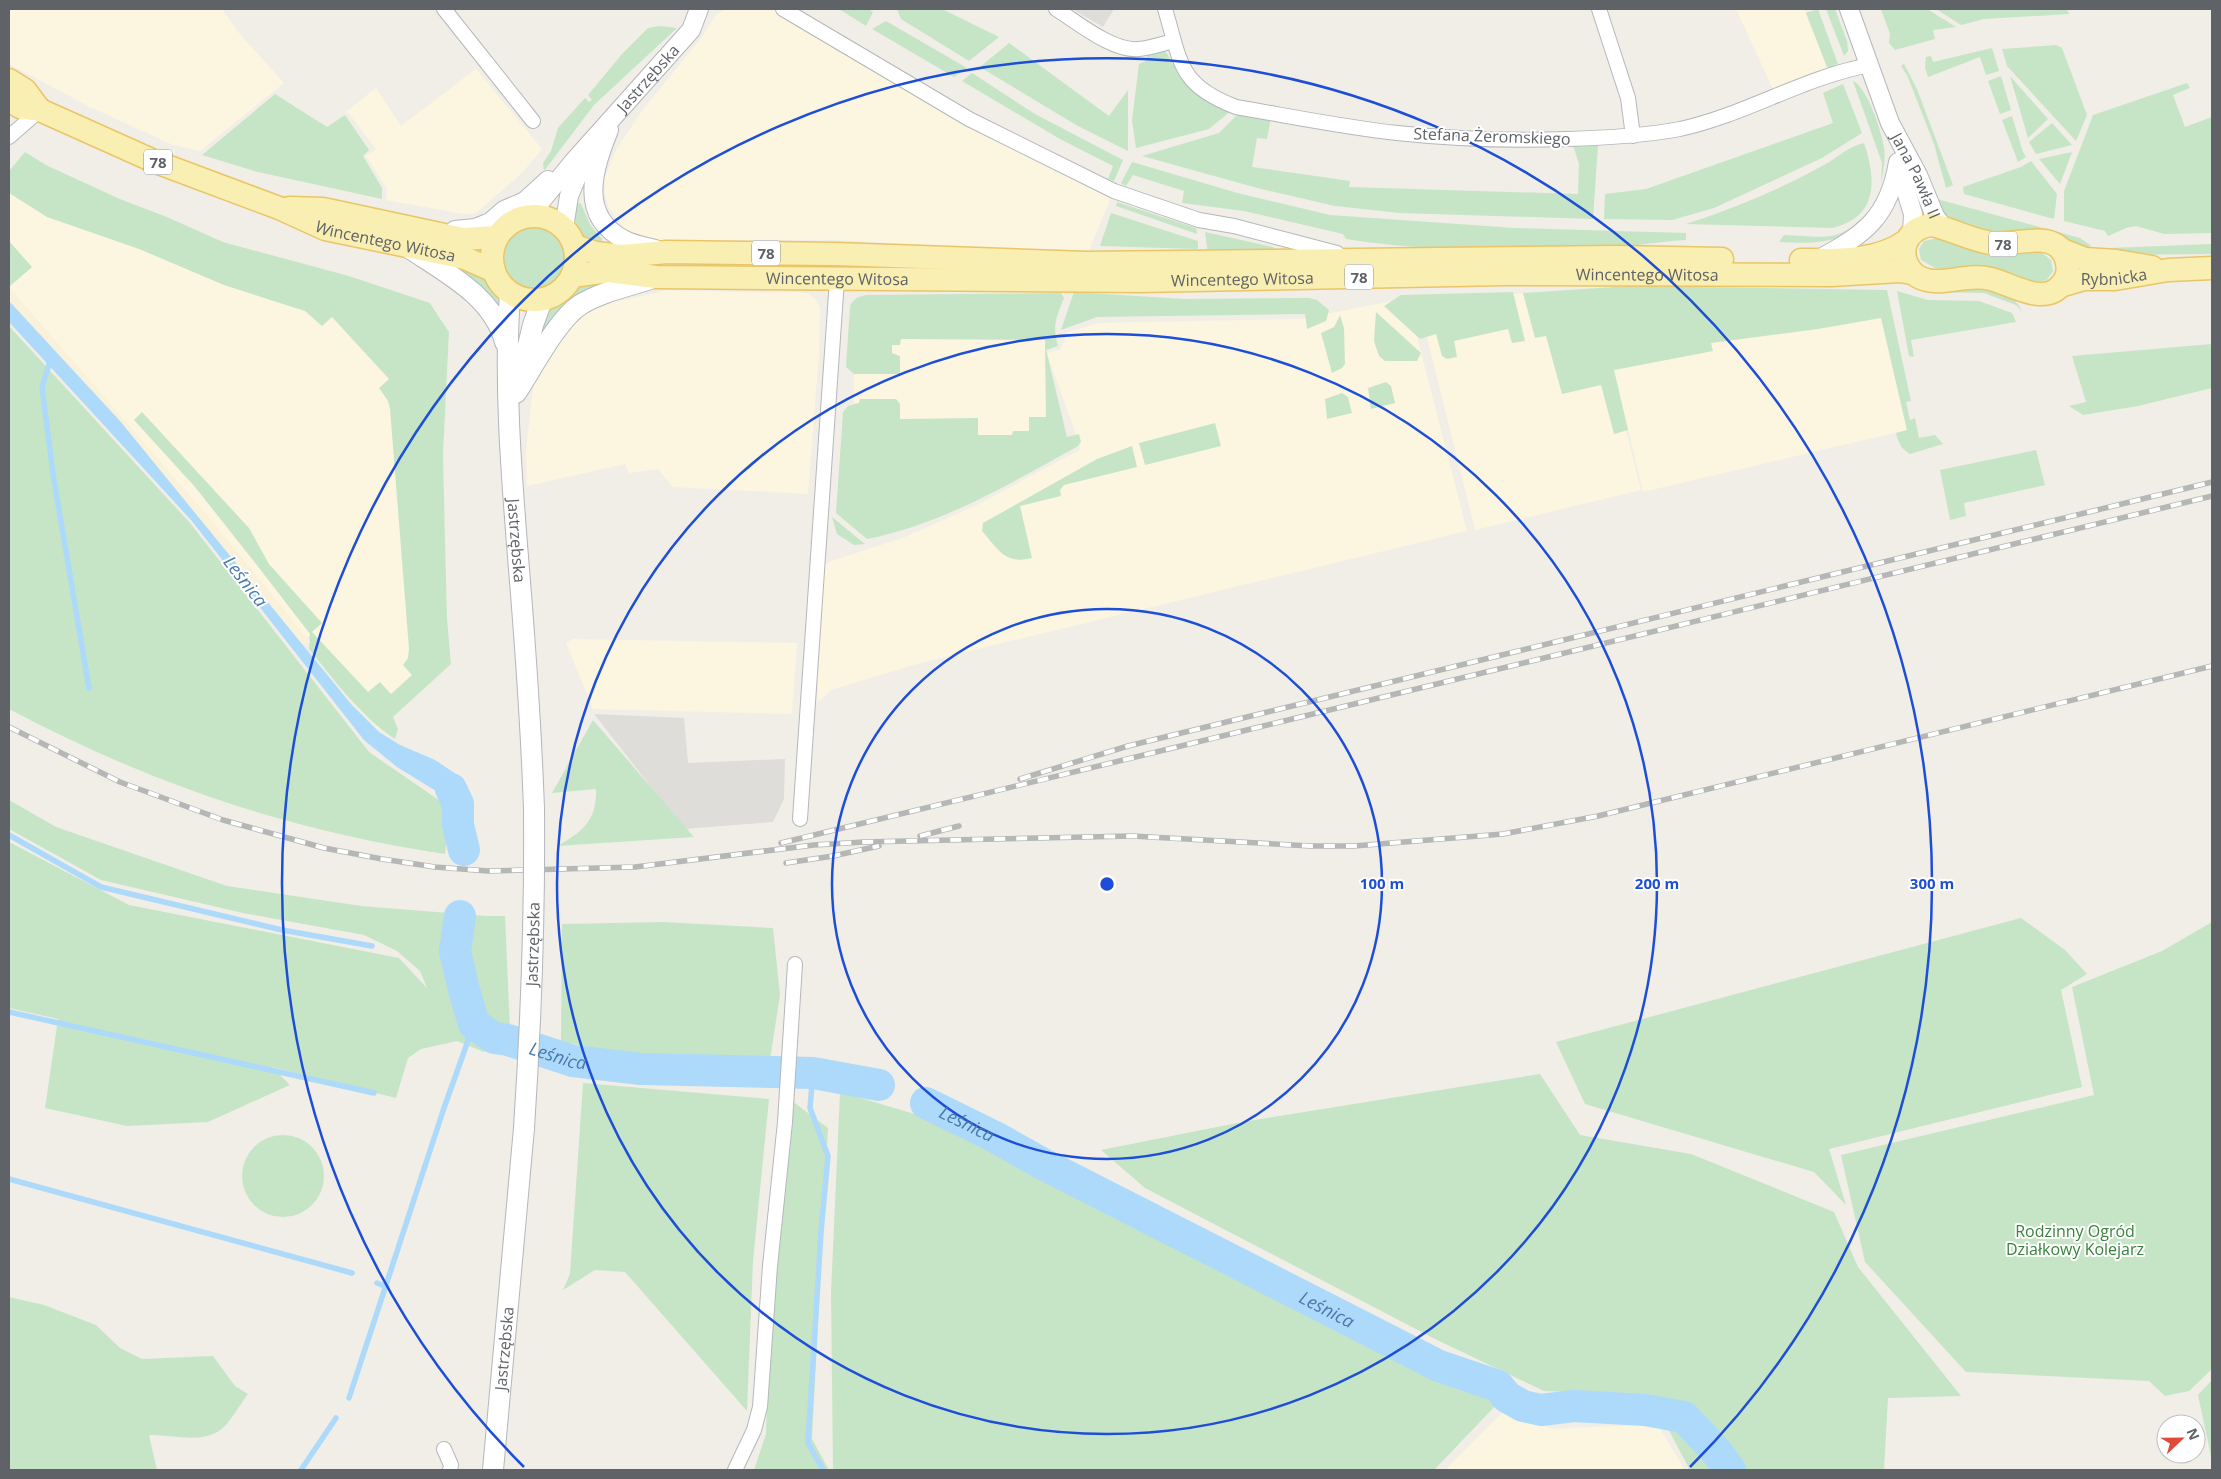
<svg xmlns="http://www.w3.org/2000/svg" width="2221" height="1479" viewBox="0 0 2221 1479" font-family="'Open Sans',sans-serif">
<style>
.commercial{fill:#fcf6e0}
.industrial{fill:#dfddd9}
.green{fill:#c6e5c6}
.sand{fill:#f9f1d9}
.water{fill:#add9fa}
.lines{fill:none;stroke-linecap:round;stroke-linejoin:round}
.stream{stroke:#add9fa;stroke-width:5.5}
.river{stroke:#add9fa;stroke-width:32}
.minor-casing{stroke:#b4b7bb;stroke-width:16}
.tertiary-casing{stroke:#b4b7bb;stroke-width:20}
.secondary-casing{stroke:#b3b6bb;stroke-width:22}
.primary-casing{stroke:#eac566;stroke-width:25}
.minor{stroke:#fff;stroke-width:14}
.tertiary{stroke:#fff;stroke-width:18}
.secondary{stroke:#fff;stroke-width:20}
.primary{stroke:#faefb2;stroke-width:22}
.rail-casing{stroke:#b5b6b6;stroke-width:5.5}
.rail{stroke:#fff;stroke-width:4;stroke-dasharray:11;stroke-linecap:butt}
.secondary-bridge-casing{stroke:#b3b6bb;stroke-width:22;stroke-linecap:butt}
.secondary-bridge{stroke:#fff;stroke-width:20}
.ring{fill:none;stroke:#1d4ed8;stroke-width:2.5}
.labels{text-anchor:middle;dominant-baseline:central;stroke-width:4;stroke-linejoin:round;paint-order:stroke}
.shield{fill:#fff;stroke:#8f9194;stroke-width:1}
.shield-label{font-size:15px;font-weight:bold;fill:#5f6266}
.street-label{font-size:16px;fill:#5f6266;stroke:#fff}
.park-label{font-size:16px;fill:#3a823e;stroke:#fff}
.water-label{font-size:18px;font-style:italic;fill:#4979ad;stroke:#fff}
.centre{fill:#1d4ed8;stroke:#fff;stroke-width:2.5}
.ring-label{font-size:15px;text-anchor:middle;font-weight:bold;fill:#1d4ed8;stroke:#fff;stroke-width:4;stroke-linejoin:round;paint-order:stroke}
</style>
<rect width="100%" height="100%" fill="#f0eee7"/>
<path class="commercial" d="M9 9H222L239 33 284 83 200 151 173 145 90 107 9 64Z
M725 9H785L894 74 1115 188 1089 250 1005 249 836 240H659L638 236 625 229 609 208 605 195 604 179 616 150 642 111 702 37 715 16Z
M1736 9H1804L1827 67 1773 89Z
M476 69 542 149 522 173 476 213 464 214 386 200 387 189 366 156 376 149 347 111 376 88 401 126Z
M25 152 46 165 120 199 167 217 223 242 349 276 430 303 437 312 449 332 443 455 447 618 451 664 393 717 398 729 395 739 377 727 359 710 309 649 310 635 306 638 9 292V171Z
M669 290 770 293 799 292 809 294 816 300 820 308 819 355 808 494 673 487 658 469 629 473 625 464 527 486 526 451 533 387 554 347 572 322 591 307Z
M1591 291 1641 490 1475 530 1417 297Z
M1407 298 1467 531 920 663 831 690 817 703 823 564 905 537 977 505 1081 449 1047 353 1061 349 1068 332 1099 323 1301 319Z
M1702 309 1880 312 1907 430 1643 492 1614 370 1712 351Z
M900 339 1045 340 1046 418 1029 431H1013L1012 435H978L977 419H900V404L860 399V403H854V374H900L892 354V345Z
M573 639 797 643 792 714 593 709 566 643Z
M1505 1410 1553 1429 1657 1424 1683 1467 1682 1470H1445Z"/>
<path class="industrial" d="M1072 9H1114L1103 27Z
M594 714 684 718 688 763 785 759 784 799 773 822 684 829Z"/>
<path class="green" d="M839 9H868L873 12 866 26Z
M897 9H942L999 37 969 61 901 19Z
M1818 9 1838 64 1830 68 1827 67 1806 13Z
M1826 9H1835L1847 41 1848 51 1844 56Z
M1881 9H1927L1956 27 1933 30 1935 39 1895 50 1889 43 1890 34Z
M1936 9H2067L2069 14 1984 19 1961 25Z
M886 21 967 68 954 77 872 29Z
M659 26 677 28 594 105 544 171 543 163 551 151 558 128 585 98 589 102 592 100 588 95 622 54 648 28Z
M1009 43 1109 116 1128 90V151L1076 125 980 67Z
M2056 45 2062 48 2087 115 2076 141 2007 66 2002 49Z
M1163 47 1184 82 1221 107 1232 110 1209 129 1136 148 1132 120 1139 64 1148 60 1145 53Z
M1992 48 1999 71 1986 75 1980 57 1928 77 1925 68 1926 57 1931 56 1933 62Z
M1904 64 1917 89 1953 185 1946 188 1934 144 1907 75 1901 66Z
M972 73 1035 114 1123 160 1114 181 1108 179 1113 166 1060 139 962 81Z
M2001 76 2011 110 2000 114 1988 81Z
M2010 76 2048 119 2028 138Z
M1853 81C1867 87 1882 132 1884 148 1886 159 1883 172 1881 184L1882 163Z
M2187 83 2190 88 2173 95 2185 127 2212 117V233L2164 234 2136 226 2126 228 2108 236 2105 231 2064 221V191L2093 115Z
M1843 84 1862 133 1822 158 1714 208 1672 220 1604 219 1605 194 1646 189 1833 123 1823 93Z
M275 94 327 127 345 115 369 150 363 156 382 188V199L258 172 202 155Z
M1239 113 1271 117 1267 139 1257 138 1252 167 1350 181 1349 187 1578 194 1579 164 1573 145H1598L1593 219 1400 213 1335 206 1261 189 1142 156 1219 133Z
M2012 116 2023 152 2026 157 2018 162 2002 120Z
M2052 123 2072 145 2036 154 2029 142Z
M1864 143C1876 179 1879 217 1832 228L1686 224C1733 209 1781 189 1824 165 1837 158 1849 146 1864 143Z
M25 152 46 165 120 199 167 217 223 242 349 276 430 303 449 332 443 455 447 618 451 664 393 717 398 729 395 739C360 716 336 682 309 649L310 634 256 564 195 487 134 420 142 412 249 528 269 564 322 623 312 632 368 692 380 682 391 694 412 675 403 665 408 658 409 649 390 409 388 401 379 388 389 379 332 317 322 326 305 311 224 285 139 249 47 217 9 193V171Z
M2072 152 2060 184 2039 159Z
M2031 161 2057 194 2054 219 1964 194 1963 187 2021 167Z
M1132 162 1241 194 1330 215 1515 228 1686 233V240C1662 241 1638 246 1614 247 1525 252 1434 253 1346 239L1343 234 1244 211 1182 203 1184 191 1133 175 1126 186 1121 183Z
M1937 199 2080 238 2090 245 2091 254 2005 237 1950 221 1940 212Z
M575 202 581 204 591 226 602 239V247C577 236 573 230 575 202Z
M1117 202 1196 228 1197 234 1116 206Z
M1111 213 1198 241V249L1100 246Z
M1865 216 1868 219C1843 244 1812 244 1779 242L1784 235C1820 236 1837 244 1865 216Z
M500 258a34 34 0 1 1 68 0a34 34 0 1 1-68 0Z
M1205 232 1273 247 1274 253 1208 254Z
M1938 238 2042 253 2051 260 2053 271 2047 280 2038 282 1935 268 1921 260 1919 249 1924 241Z
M9 241 32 267 9 287Z
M2212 244V254L2107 255 2109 248Z
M456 263C478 275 497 281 500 309L453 270Z
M602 279V288L531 352 548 311 580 286Z
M1901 282C1933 283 2007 276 2022 311L2016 305 1984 293 1930 292Z
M1629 286 1887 290 1911 401 1906 402 1910 420 1915 418 1919 438 1935 435 1943 444 1910 454C1902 450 1898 442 1896 433L1907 430 1881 318 1818 329 1711 343 1713 351 1614 370 1628 430 1614 434 1601 385 1562 394 1546 336 1535 338 1523 293Z
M1897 291 1928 300 1979 301 2012 313 2016 322 1911 340 1914 357 1909 356Z
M1074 292 1184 299 1309 298 1317 300 1329 310 1326 321 1307 329 1305 314 1097 317 1061 330Z
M1513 292 1525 341 1512 343 1508 329 1454 341 1457 357 1447 359 1442 356 1436 334 1420 339 1384 306 1401 295Z
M1061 293 1064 298C1056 318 1052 325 1058 346L1046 350 1067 437 1079 434 1081 442 1078 446C1011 483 943 524 867 539L836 513 843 412 848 406 859 403 860 399H896L900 404V419L978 418V435H1012L1013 431H1029V417H1046L1045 340 901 339 900 345H892V353L900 356V374H854L846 367 850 306C854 298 858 297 866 295Z
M1376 312 1421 353 1417 361H1385L1379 356 1374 341Z
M1340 315 1344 328 1345 364 1342 368 1332 373 1321 333 1334 327Z
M9 326 190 523 369 752 443 803 448 831 445 854C287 830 151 784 9 709Z
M2212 344V388L2138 406 2083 415 2069 406 2086 402 2072 356Z
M1386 382 1391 386 1395 403 1371 409 1368 388Z
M1342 393 1348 397 1352 413 1327 419 1325 399Z
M1215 423 1221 446 1145 465 1139 443Z
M1132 446 1137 467 1064 485 1060 490 1061 496 1020 506 1032 558C1005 565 998 549 982 531L983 523 1097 459Z
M2036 450 2045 485 1964 503 1966 516 1950 520 1940 470Z
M832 517 865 544 854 545 837 534Z
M593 720 694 837 557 846C583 832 597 820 596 789L552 793Z
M9 800 56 827 227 886 361 906 486 916H505L510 1030 484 1052 457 1041 421 1049 408 1058 396 1098 272 1067 290 1085 208 1122 127 1126 45 1108 58 1019 9 1008V842L129 905 399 958 427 988 420 971 397 951 364 935 243 913 101 880 9 829Z
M2021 918 2065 950 2087 974 2061 990 2082 1087 1829 1149 1846 1205 1814 1172 1585 1104 1556 1042Z
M664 922 773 928 780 995 770 1060 607 1052 561 1041 562 924Z
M2212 922V1369L2189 1391 2165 1396 2149 1381 1966 1372 1865 1262 1841 1155 2094 1095 2072 987 2162 951Z
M1540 1074 1580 1135 1691 1154 1834 1212 1858 1267 1961 1396 1888 1398 1884 1470H1690L1650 1395 1578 1392 1581 1407H1578L1571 1392 1544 1391 1435 1339 1145 1188 1101 1150 1242 1122Z
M583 1083 769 1099 753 1261 747 1411 625 1272 595 1270 563 1290 570 1274Z
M840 1092 935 1120 1452 1383 1500 1401 1434 1470H833L831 1292Z
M792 1101 828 1128 812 1439 829 1470H754L766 1434 769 1343Z
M242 1176a41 41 0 1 1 82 0a41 41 0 1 1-82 0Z
M9 1297 44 1305 96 1325 120 1348 142 1359 213 1356 235 1386 248 1394C241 1403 228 1426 219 1431 198 1444 171 1434 149 1435L157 1470H9Z
M2212 1380V1461L2198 1395Z"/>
<path class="sand" d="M9 287 218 528 310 642 302 645 85 385 9 300Z"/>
<path class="water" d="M9 301 120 421 351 704 379 732 400 745 435 760 456 774 473 820 474 837 451 829 449 799 397 767 364 740 191 520 9 322Z"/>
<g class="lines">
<path class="stream" d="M51 358 42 387 53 474 89 688
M9 835 101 887 282 930 372 946
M9 1012 374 1093
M813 1073 810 1108 828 1156 821 1232 808 1443 823 1470
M9 1179 352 1273
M377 1283 387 1287
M349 1398 444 1108 474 1024
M301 1470 336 1418"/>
<g class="river">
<path d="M451 789 458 804V825L464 850"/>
<path id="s1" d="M460 916 455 951 464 990 474 1024 494 1038 508 1040 573 1061 641 1069 813 1073 879 1085"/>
<path id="s2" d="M926 1103 995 1137 1043 1164 1439 1366 1498 1386 1507 1397 1523 1406 1541 1410 1574 1406 1645 1410 1684 1417 1716 1451 1730 1470"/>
</g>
<g class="minor-casing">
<path id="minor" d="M444 9 533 121
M783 9 969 119 1114 191 1199 220 1234 226 1337 253
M1056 9C1077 22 1113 52 1139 49 1150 48 1162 44 1173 41
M1165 9C1181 62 1178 85 1236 107 1289 116 1343 127 1397 133 1453 139 1510 141 1567 139 1605 138 1642 136 1680 129 1745 115 1804 77 1870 65
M1599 9 1628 98 1633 136
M9 137 40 110
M800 819 837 279
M444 1449 451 1465 450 1470
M735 1470 754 1430 760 1407 770 1266 785 1122 795 964"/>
</g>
<g class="tertiary-casing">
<g id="tertiary">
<path id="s3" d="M1849 9 1890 123 1918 175 1935 216 1943 227"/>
<path d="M609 130C594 168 577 216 625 240 635 245 648 247 658 250"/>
<path d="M1898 165 1913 214 1912 233"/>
<path id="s4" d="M529 216 573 162 691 30 699 9"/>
<path d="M564 228 569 196 585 157"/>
<path d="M455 230 475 228 490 222 504 210 525 201 548 180"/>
<path d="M1819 259C1865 234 1889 217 1898 162"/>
</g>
</g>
<g class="secondary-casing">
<g id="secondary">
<path d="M409 248C446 273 493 296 505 342"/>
<path id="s5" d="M510 293C504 381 511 469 518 557 525 641 531 725 534 809"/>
<path d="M519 382 533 325 542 300"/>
<path d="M516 393C532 369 557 320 580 305 602 291 631 286 656 277"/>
<path id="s6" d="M493 1470 524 1128"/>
</g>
</g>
<g class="primary-casing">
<g id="primary">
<path d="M9 80 25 90 40 110"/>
<path id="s7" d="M9 100 20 107 40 110 156 162 279 208 325 229 465 258 494 271"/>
<path d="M289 208 323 209 463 239 497 237"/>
<circle cx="534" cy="258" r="42"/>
<path d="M1933 225C1953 230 1971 240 1991 243 2015 247 2056 227 2066 259 2069 269 2068 276 2062 284 2045 307 2011 284 1991 279 1970 273 1944 285 1927 280 1918 278 1911 273 1907 264 1898 243 1913 226 1933 225Z"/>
<path d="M575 246 596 253 622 256 667 252 836 254 1086 263 1617 257 1722 259"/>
<path d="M2062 250 2085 259 2116 261 2152 267"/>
<path d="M1801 260C1837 260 1877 262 1906 241"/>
<path id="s8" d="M572 276 608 271 656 277 1140 281 1505 274 1831 275 1900 271 1912 273"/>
<path id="s9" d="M2060 286 2084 279H2115L2168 270 2212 268"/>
</g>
</g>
<use href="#minor" class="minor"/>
<use href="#tertiary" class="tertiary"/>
<use href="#secondary" class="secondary"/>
<use href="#primary" class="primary"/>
<g class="rail-casing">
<path id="rail" d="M9 727 120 782 223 820 324 848 382 859 435 867 488 871 635 867 814 845 864 842 1132 836 1310 846H1354L1503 834 1598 816 2212 666
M1020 779 1128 746 2212 482
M920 836 959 826
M781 843 2212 496
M786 863 833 856 879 846"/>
</g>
<use href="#rail" class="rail"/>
<g class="secondary-bridge-casing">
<g id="secondary-bridge">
<path id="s10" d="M524 1128C531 1022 535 916 534 809"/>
</g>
</g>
<use href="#secondary-bridge" class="secondary-bridge"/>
</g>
<g class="ring">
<circle cx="1107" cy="884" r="275"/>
<circle cx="1107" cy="884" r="550"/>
<path d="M524 1467A825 825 0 1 1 1690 1467"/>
</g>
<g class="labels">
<g class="shield">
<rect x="144" y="149.5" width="28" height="25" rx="4"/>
<rect x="1989" y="231.5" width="28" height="25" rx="4"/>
<rect x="752" y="240.5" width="28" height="25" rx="4"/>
<rect x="1345" y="264.5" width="28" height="25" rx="4"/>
</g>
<g class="shield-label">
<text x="158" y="162">78</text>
<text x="2003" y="244">78</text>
<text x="766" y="253">78</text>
<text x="1359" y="277">78</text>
</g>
<g class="street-label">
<text stroke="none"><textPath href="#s4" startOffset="182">Jastrzębska</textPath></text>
<text transform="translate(1492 136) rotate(2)">Stefana Żeromskiego</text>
<text stroke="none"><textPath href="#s3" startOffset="180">Jana Pawła II</textPath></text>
<text stroke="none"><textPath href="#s7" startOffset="404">Wincentego Witosa</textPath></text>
<text stroke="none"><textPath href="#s8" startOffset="1076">Wincentego Witosa</textPath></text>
<text stroke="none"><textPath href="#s9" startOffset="55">Rybnicka</textPath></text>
<text stroke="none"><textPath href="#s8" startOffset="266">Wincentego Witosa</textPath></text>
<text stroke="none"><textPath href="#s8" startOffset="671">Wincentego Witosa</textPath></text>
<text stroke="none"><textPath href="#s5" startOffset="248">Jastrzębska</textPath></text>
<text stroke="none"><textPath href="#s10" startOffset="184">Jastrzębska</textPath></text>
<text stroke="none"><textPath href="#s6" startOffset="122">Jastrzębska</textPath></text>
</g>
<g class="park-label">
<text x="2075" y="1231">Rodzinny Ogród<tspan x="2075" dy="18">Działkowy Kolejarz</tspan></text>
</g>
<g class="water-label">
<text transform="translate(246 581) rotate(52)">Leśnica</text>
<text stroke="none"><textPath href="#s1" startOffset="202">Leśnica</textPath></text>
<text stroke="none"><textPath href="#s2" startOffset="46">Leśnica</textPath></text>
<text stroke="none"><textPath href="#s2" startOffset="451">Leśnica</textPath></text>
</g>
</g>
<circle cx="1107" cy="884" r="8" class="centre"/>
<g class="ring-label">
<text x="1382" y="889">100 m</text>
<text x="1657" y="889">200 m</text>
<text x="1932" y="889">300 m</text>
</g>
<rect width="2221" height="1479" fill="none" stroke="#5f6266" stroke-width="20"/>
<g transform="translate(2181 1439) rotate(68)"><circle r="24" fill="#ffffff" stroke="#bfc0c2"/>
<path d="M0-4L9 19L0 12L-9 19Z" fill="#e04a3d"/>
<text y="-8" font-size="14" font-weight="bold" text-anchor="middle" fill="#5f6266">N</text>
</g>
</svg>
